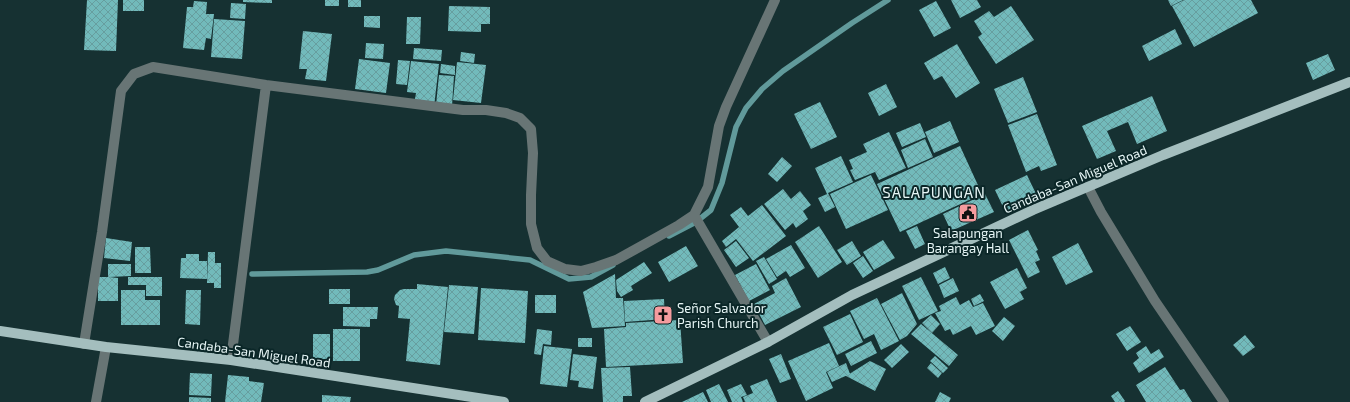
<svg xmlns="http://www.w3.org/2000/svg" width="1350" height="402" viewBox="0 0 1350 402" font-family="'Exo 2',sans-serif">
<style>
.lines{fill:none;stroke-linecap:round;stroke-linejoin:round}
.stream{stroke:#619a9b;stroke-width:5.5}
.building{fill:url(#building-cross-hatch)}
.minor{stroke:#687575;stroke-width:10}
.major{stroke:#a4bebe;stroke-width:10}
.labels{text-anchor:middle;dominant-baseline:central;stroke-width:4;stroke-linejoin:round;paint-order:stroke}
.street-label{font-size:13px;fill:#e7f6f6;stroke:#0b2728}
.poi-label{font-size:13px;fill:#e7f6f6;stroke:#0b2728}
.quarter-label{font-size:15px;letter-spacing:1px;fill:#e7f6f6;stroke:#0b2728}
</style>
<defs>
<pattern id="building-cross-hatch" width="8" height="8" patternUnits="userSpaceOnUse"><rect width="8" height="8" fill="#72babb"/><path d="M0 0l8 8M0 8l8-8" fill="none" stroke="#679e9f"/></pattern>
</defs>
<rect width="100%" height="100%" fill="#163132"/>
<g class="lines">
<path class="stream" d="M669 236 696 222 711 210 722 183 736 127 746 108 762 89 783 71 852 23 888 0
M252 274 367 272 378 270 414 255 446 251 530 260 569 279 591 277 613 265"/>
</g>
<path class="building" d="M87 0H118L116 51 84 50Z
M123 0H144V11H123Z
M243 0H272V3L243 2Z
M325 0H339V6H325Z
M348 0H361V7H348Z
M951 0H977L981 7 960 18Z
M1168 0H1183L1171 6Z
M1184 0H1251L1258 13 1194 47 1172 6Z
M194 1 207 2 206 14H214L211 39 206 38 204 50 183 48 187 7H193Z
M936 1 951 28 934 37 919 10Z
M231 3 246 4 245 19 230 18Z
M449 6 490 7V24H481V32L448 31Z
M1011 6 1034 40 996 64 978 37 982 34 974 21 989 11 994 17Z
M364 16H380V28L364 27Z
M407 17H421L420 44H406Z
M214 19 245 21 242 59 211 57Z
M1175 29 1182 44 1149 61 1142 46Z
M303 31 332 34 326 81 305 79 307 69H299Z
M366 43 384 44 383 59 365 58Z
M957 44 980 83 956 98 942 76 934 80 924 63Z
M414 48 442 50 441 61 413 59Z
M461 52 475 54 474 63 460 61Z
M1328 54 1335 70 1313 80 1306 63Z
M359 59 390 63 386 93 355 89Z
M398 60 410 61 407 85 396 84Z
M411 61 439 64 434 107 414 104 416 93 407 92Z
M457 62 486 65 481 103 453 100Z
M441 64 455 66V75L440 73Z
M439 75 454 76 452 106 436 105Z
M1023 77 1037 112 1008 123 994 89Z
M886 84 897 107 879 116 868 93Z
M1152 96 1167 131 1137 144 1128 122 1107 131 1116 151 1097 159 1082 126Z
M820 102 837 137 811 149 794 114Z
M1037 114 1057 165 1041 171 1039 166 1026 172 1008 125Z
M950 121 959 142 934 153 925 132Z
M920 123 926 137 902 147 896 133Z
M889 132 906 168 879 180 875 172 855 180 850 170 853 169 849 160 867 152 863 144Z
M925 139 933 157 908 168 901 150Z
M960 146 982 194 900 232 877 184Z
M841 156 853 182 828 193 835 207 825 212 818 198 827 194 815 168Z
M782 157 792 166 777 182 768 174Z
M871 175 888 210 846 229 830 194Z
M1027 175 1038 198 1006 213 995 190Z
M783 189 791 199 800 191 811 205 803 211 808 219 796 228 793 223 785 230 764 204Z
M985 194 994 212 951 231 943 214Z
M762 205 786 236 753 261 736 239 726 247 722 241 739 227 730 215 741 207 748 216Z
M819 226 842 262 818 278 795 242Z
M917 226 925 244 915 249 906 231Z
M1028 230 1038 250 1036 251 1040 260 1035 262 1040 272 1028 278 1009 240Z
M106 238 132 242 130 261 104 258Z
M883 240 895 258 874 270 863 252Z
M736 241 749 258 736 267 724 250Z
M852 241 861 256 847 265 837 250Z
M1078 243 1093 272 1066 285 1052 257Z
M791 245 805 268 790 277 786 271 777 277 766 259Z
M686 246 698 266 669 282 658 262Z
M135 247H150L151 273H135Z
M208 252H215V263H221V288H214V283H207Z
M186 254H199V261H207V279L180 278 181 258H186Z
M863 256 873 271 863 278 853 263Z
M764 257 777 279 769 284 756 261Z
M644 262 652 273 631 286 633 290 621 297 617 291 616 280Z
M108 264H131V276L109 277 118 278V301H98V277H108Z
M756 264 770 290 749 301 735 275Z
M945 267 950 278 938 284 933 273Z
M1017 268 1027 288 1020 292 1024 299 1005 309 990 282Z
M615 274 616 298H623L625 326 592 328 583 292Z
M128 277H162V296H146V285H128Z
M921 277 938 311 919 320 902 286Z
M786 278 801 307 765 325 754 304 775 293 772 286Z
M953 278 959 291 944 298 939 285Z
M417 284 448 287 440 365 406 361 410 319 398 318 399 306 396 305 394 299 395 295 400 290 404 289H417Z
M449 285 478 287 474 334 444 332Z
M481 288 528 291 525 343 478 340Z
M329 289H350V304H329Z
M121 290H145V300H160V325H121Z
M186 290H201L200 325 185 324Z
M902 293 917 324 907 336 900 340 881 304Z
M980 294 984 301 974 306 971 299Z
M535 295H556V313H535Z
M956 297 960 305 969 300 973 307 983 303 995 326 976 335 971 326 953 335 950 329 945 331 935 313 941 311 939 306Z
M877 298 899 341 881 350 874 334 864 339 850 311Z
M664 299 665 319 625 322 624 301Z
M343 307H378L377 319H370V327L343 326Z
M850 314 863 342 837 355 823 327Z
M931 315 940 324 932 333 922 323Z
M1004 317 1015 326 1003 341 992 331Z
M680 320 683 363 606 367 604 329 626 327V323Z
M921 324 958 355 949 366 911 334Z
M1130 326 1141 342 1127 351 1116 334Z
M333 329H360V361H333Z
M537 329 552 331 551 345 543 344 541 355 534 354Z
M313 334H330V359H313Z
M1245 335 1255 347 1243 356 1233 345Z
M578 338H592V347H578Z
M871 341 877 353 851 366 845 354Z
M829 343 839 366 826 372 833 388 806 401 788 361Z
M901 344 909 352 892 368 884 360Z
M544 346 572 349 567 387 540 384Z
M1146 346 1151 354 1159 349 1164 357 1139 373 1133 363 1139 358 1136 353Z
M573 354 597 357 593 389 578 387 579 381 570 380Z
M781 354 791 379 780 383 769 359Z
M935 356 948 368 943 373 930 361Z
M870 361 886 369 875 391 846 376Z
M846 363 850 374 832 382 827 372Z
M931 363 942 373 938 378 927 368Z
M630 367 632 396H623V402H603L601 368Z
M1165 367 1180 390 1184 389 1192 402H1146L1136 385Z
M190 373 212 374 211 396 189 395Z
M228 375 249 377V381L264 383 261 402H225Z
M767 379 777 402H745L743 397 753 393 750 386Z
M719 384 728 402H711L706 390Z
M741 384 747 395 741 397 743 402H732L727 390Z
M1118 391 1125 401 1124 402H1115L1111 396Z
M703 392 708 402H682Z
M940 392 951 398 949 402H935Z
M322 395 351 397 350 402H322Z
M189 397 211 398V402H189Z"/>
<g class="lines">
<path class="minor" d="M1088 187 1101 212 1155 301 1224 402
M694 215 768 342
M84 344 102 232 121 91 134 74 153 67 266 85 463 110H486L506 113 520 118 531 129 533 153 531 195V224L537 248 547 261 565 269 581 271 596 267 616 260 679 225 694 215 708 187 719 126 726 107 775 0
M231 360 266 85
M96 402 106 347"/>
<path class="major" d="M0 331 106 347 231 360 504 402
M645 402 768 342 852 295 1033 210 1163 155 1350 82"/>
</g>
<defs>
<g id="civic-square" transform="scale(1)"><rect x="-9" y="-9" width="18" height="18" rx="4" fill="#f59b9e" stroke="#0b2728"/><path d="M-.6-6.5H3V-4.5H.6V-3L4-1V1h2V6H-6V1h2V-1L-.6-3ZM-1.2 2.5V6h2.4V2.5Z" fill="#111"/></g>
<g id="church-square" transform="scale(1)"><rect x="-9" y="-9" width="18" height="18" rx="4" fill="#f59b9e" stroke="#0b2728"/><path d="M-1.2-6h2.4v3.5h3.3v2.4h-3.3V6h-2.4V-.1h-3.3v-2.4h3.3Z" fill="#111"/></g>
</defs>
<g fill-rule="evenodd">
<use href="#civic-square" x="968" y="213"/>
<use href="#church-square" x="663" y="315"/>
</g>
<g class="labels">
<g class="street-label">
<text transform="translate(1075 179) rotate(-23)">Candaba-San Miguel Road</text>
<text transform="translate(254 352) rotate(8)">Candaba-San Miguel Road</text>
</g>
<g class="poi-label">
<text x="968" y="233">Salapungan<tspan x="968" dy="15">Barangay Hall</tspan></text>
<text x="677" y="308" text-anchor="start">Señor Salvador<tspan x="677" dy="15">Parish Church</tspan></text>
</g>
<g class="quarter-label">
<text x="934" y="192">SALAPUNGAN</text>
</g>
</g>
</svg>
